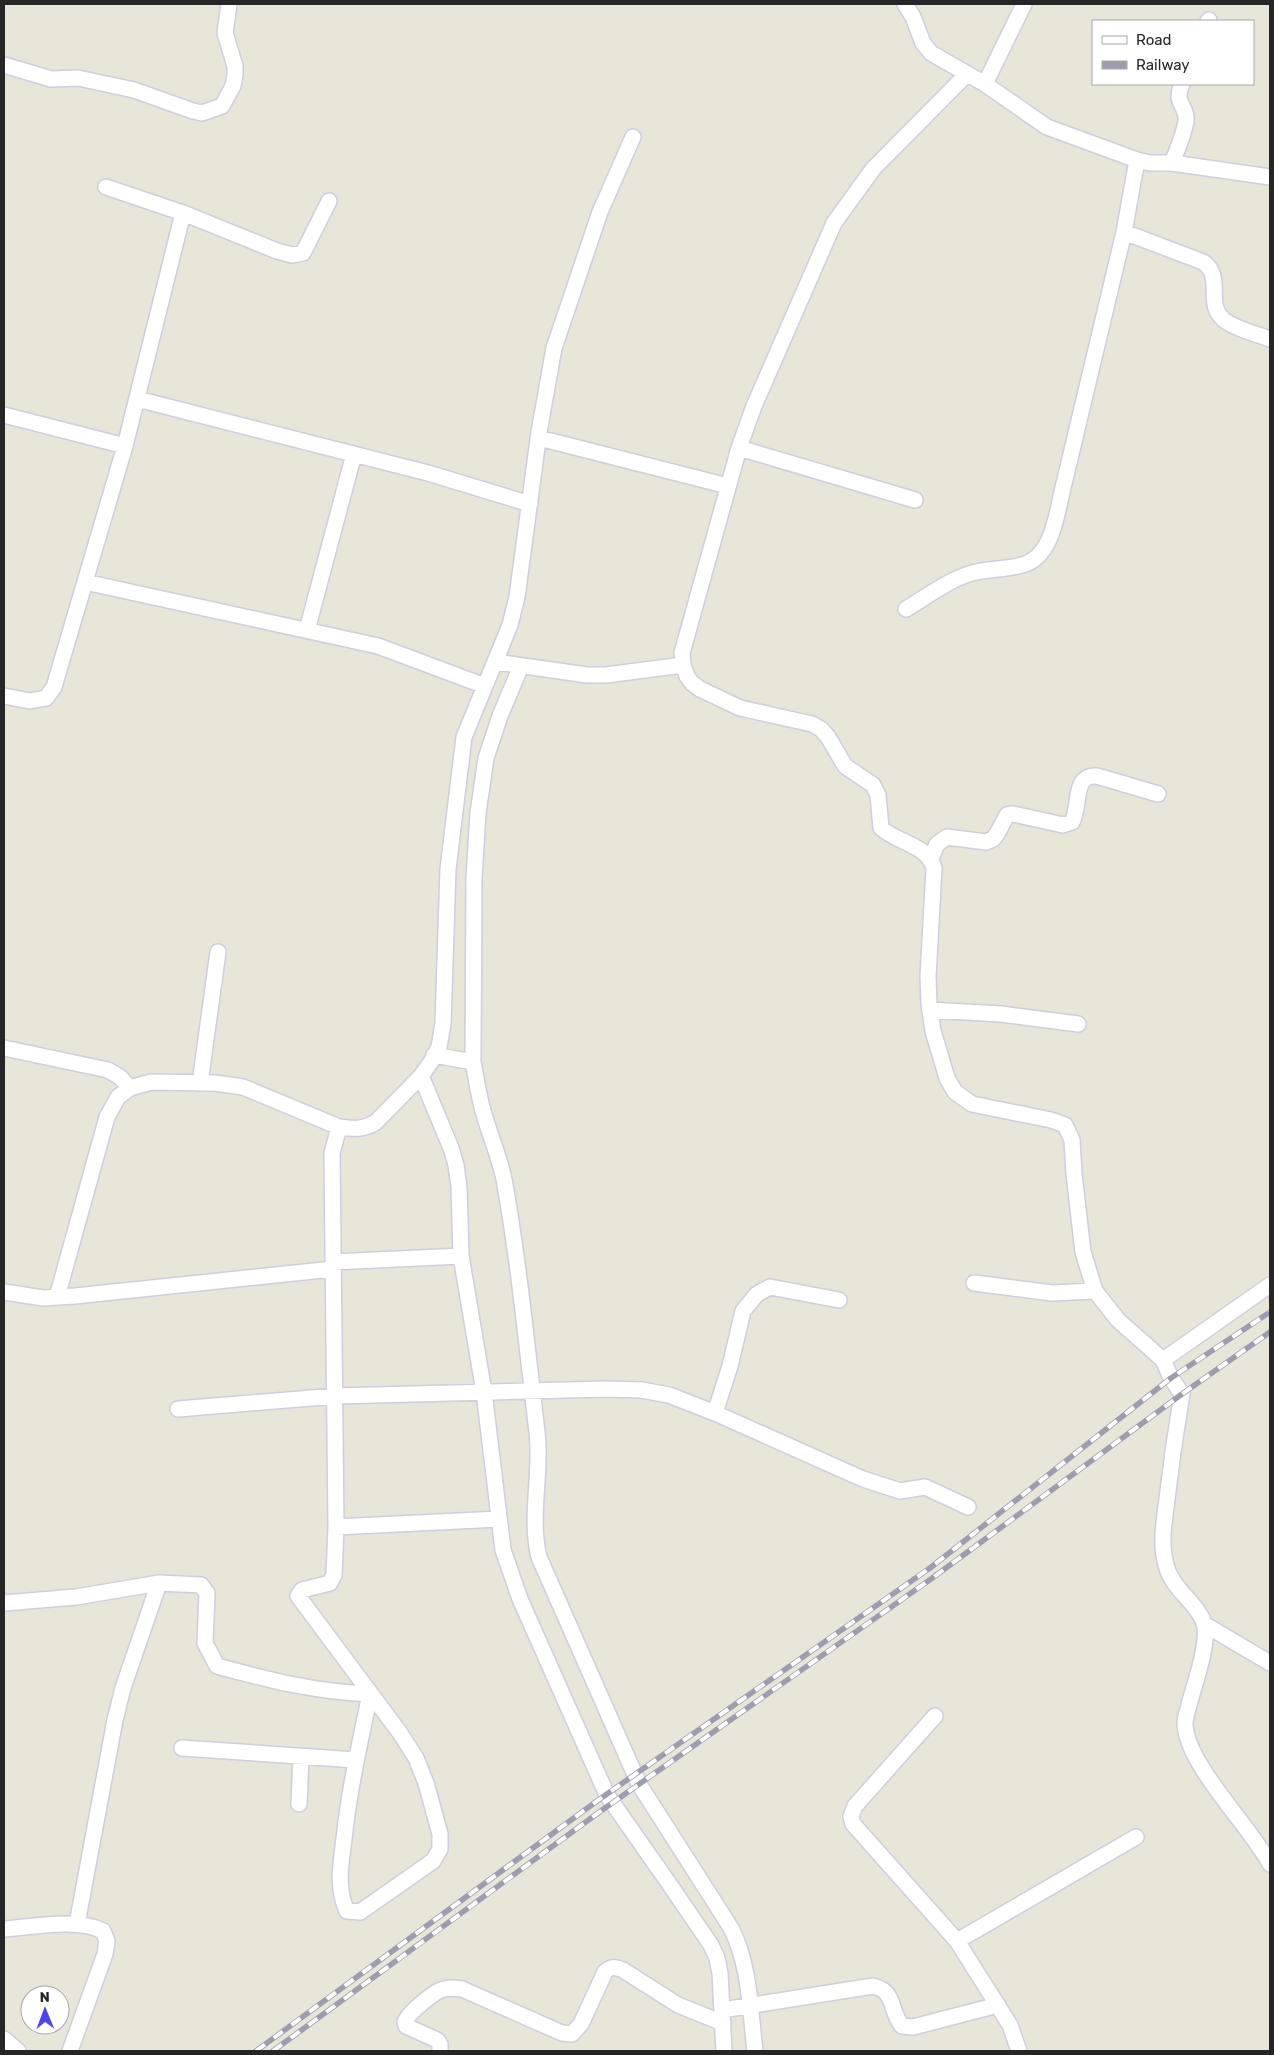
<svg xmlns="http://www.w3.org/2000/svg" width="1274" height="2055" viewBox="0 0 1274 2055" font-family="Rubik,sans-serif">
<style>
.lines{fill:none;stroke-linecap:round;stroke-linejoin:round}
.street-casing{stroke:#cfcede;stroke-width:18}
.street{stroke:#fff;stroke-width:15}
.rail-casing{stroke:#9e9daf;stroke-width:5.5}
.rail{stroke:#fff;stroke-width:4;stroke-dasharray:11;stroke-linecap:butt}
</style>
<rect width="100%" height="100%" fill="#e8e5d9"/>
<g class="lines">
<g class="street-casing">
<path id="street" d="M905 4 913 17 923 43 931 53 985 84 1047 127 1137 160 1124 232 1062 492C1056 517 1052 557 1022 565 1005 570 987 568 969 574 947 581 926 597 906 609
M1208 21 1209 20
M4 65 51 79 78 78 134 90 193 111 202 113 222 106 233 86 235 75V66L225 33 229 4
M967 74 873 169 834 223 754 406 739 448 682 653 683 665 687 676 692 683 700 689 740 708 812 724 821 729 828 737 845 766 873 785 878 795 881 828C898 843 928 845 934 868L928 977 929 1004 933 1031 947 1078 955 1092 972 1104 1051 1120 1065 1125 1072 1140 1074 1174 1083 1252 1095 1291 1118 1320 1163 1360 1171 1378 1182 1394C1176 1429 1171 1464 1167 1499 1164 1522 1159 1548 1168 1571 1175 1591 1197 1603 1204 1623 1210 1642 1194 1685 1189 1705 1188 1710 1185 1717 1185 1723 1185 1763 1250 1826 1270 1864
M985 84 1024 4
M1137 160 1150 163H1172L1270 177
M1172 163C1177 150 1184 135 1186 121 1188 105 1173 105 1182 84
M106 187 183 213 277 251 292 255 303 253 329 201
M1124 232 1203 262C1226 278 1202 306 1227 322 1239 330 1257 334 1270 339
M137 399 428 473 530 504
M4 415 125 446
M539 438 728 486
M739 448 915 500
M85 582 378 646 485 686
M307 630 354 454
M496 662 587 675H606L683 665
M4 696 30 701 46 698 54 687 125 446 183 213
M931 859 937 844 947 837 986 842 993 839 997 834 1007 815 1013 814 1063 825 1072 822C1081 806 1072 774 1097 776L1158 794
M930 1010 1001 1014 1078 1024
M4 1048 108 1070 120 1077 130 1088
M434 1055 473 1062C476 1077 478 1092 482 1107 488 1131 499 1155 504 1179 519 1263 527 1348 537 1432 542 1474 529 1516 539 1557L639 1784 731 1928C750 1965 750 2010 755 2051
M473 1062 474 878 478 813 486 758 500 716 521 666
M421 1076 451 1148 456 1165 459 1187 461 1256 484 1392 503 1550 520 1599 607 1795 670 1885 711 1945 717 1958 720 1973 724 2051
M200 1083 218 952
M333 1262 461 1256
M974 1283 1052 1293 1095 1291
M4 1292 43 1298 75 1296 333 1269
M57 1297 107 1117 118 1097 130 1088 151 1082 215 1083 243 1087 339 1127
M1163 1360 1270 1285
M178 1409 336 1396 607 1389 641 1390 669 1395 715 1413 863 1479 900 1491 925 1487 968 1507
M715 1413 730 1366 743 1311 757 1294 770 1287 839 1300
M336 1527 499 1519
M4 1603 76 1597 159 1583 201 1585 207 1593 205 1643 217 1666C268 1680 316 1692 370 1694 360 1743 349 1790 344 1839 341 1863 336 1888 347 1911L360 1912 433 1861 440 1849V1834L426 1783 416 1758 400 1733 298 1596 302 1590 330 1583 334 1575 336 1527 332 1153 339 1127C354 1129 363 1130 376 1122L421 1076 431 1062 439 1047 443 1024 448 869 464 737 510 625 517 597 539 432 554 348 600 212 633 137
M1204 1624 1270 1663
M935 1716 855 1806 851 1816 853 1824 957 1941 1010 2025 1019 2051
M182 1748 356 1760
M299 1804 301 1756
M77 1924 115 1720 123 1688 159 1583
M4 1929C33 1927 77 1918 103 1931L107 1941 105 1954 70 2051
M957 1941 1136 1837
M722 2010 873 1986C896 1991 889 2010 902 2026L913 2027 998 2005
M4 2039 18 2051
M440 2051V2044L437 2040 406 2026 405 2022C407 2014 433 1993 441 1990 448 1987 455 1988 462 1989L562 2033 572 2034 581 2024 605 1972C611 1966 615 1967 623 1970L678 2005 723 2023"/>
</g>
<use href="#street" class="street"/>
<g class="rail-casing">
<path id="rail" d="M256 2051 597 1801 930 1568 1171 1378 1270 1312
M273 2051 598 1813 931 1579 1182 1394 1270 1332"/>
</g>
<use href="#rail" class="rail"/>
</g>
<rect width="1274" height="2055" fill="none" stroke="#262626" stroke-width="10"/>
<rect x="1092" y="20" width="162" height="65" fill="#ffffff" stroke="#a8a8a8"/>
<rect x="1102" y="36" width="25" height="8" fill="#ffffff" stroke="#a8a8a8"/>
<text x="1136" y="45" font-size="15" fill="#262626">Road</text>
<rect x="1102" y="61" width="25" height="8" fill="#9e9daf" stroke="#a8a8a8"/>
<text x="1136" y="70" font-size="15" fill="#262626">Railway</text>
<g transform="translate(45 2010) rotate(359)"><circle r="24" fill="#ffffff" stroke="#a8a8a8"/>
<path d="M0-4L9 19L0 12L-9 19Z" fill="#4c47e7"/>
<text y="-8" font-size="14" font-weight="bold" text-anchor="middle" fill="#262626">N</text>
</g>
</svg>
